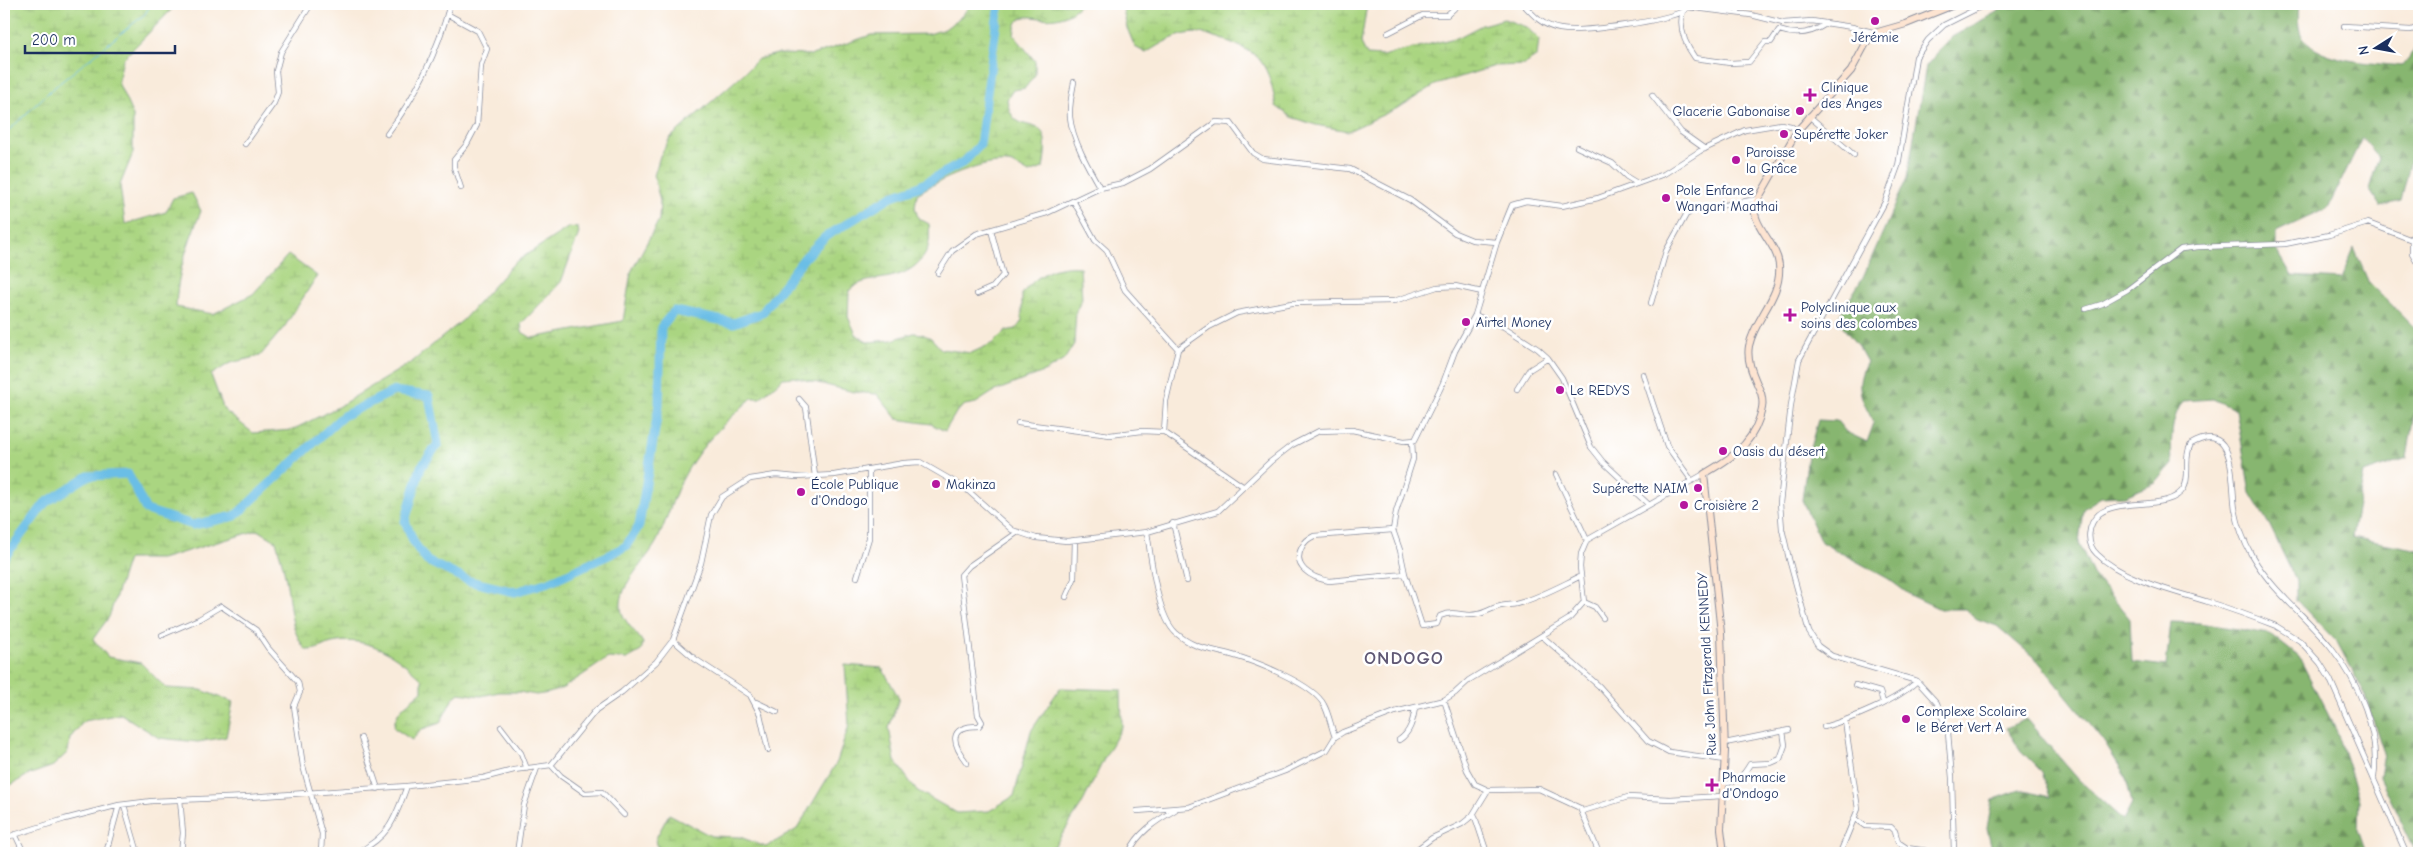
<svg xmlns="http://www.w3.org/2000/svg" width="2423" height="857" viewBox="0 0 2423 857" font-family="'Comic Neue',sans-serif">
<style>
.forest{fill:url(#forest-firs);stroke:#517266}
.wetland{fill:url(#wetland-marsh);stroke:#628270}
.lines{fill:none;stroke-linecap:round;stroke-linejoin:round}
.stream{stroke:#6abee6;stroke-width:1}
.river{stroke:#6abee6;stroke-width:9}
.street-casing{stroke:#8a8d9c;stroke-width:6}
.secondary-casing{stroke:#8a8d9c;stroke-width:8}
.street{stroke:#fff;stroke-width:4.5}
.secondary{stroke:#fde4d1;stroke-width:6}
.poi-dot{fill:#b5179e;stroke:#fff;stroke-width:2}
.labels{text-anchor:middle;dominant-baseline:central;stroke-width:5;stroke-linejoin:round;paint-order:stroke}
.poi-label{font-size:14px;fill:#1b2f5e;stroke:#fff;text-anchor:start}
.street-label{font-size:14px;fill:#1b2f5e;stroke:#fff}
.district-label{font-size:19px;font-weight:bold;letter-spacing:1px;fill:#605975;stroke:#fff}
</style>
<defs>
<pattern id="forest-firs" width="22" height="20" patternUnits="userSpaceOnUse" patternTransform="scale(1.25)"><rect width="22" height="20" fill="#87b66f"/><path d="M5 1l3.5 6h-7zM16 11l3.5 6h-7z" fill="#6e945e"/></pattern>
<pattern id="wetland-marsh" width="20" height="14" patternUnits="userSpaceOnUse" patternTransform="scale(1.25)"><rect width="20" height="14" fill="#aad581"/><path d="M1 5h8M5 5V1M11 12h8M15 12V8" fill="none" stroke="#92b772"/></pattern>
</defs>
<rect width="100%" height="100%" fill="#fff"/>
<filter id="ink" filterUnits="userSpaceOnUse"><feTurbulence type="fractalNoise" baseFrequency=".02" numOctaves="2"/><feDisplacementMap in="SourceGraphic" scale="10" xChannelSelector="R" yChannelSelector="G"/><feConvolveMatrix kernelMatrix="1 2 1 2 8 2 1 2 1" color-interpolation-filters="sRGB"/></filter>
<filter id="wash" filterUnits="userSpaceOnUse"><feTurbulence type="fractalNoise" baseFrequency=".0096" numOctaves="4" result="noise"/><feDisplacementMap in="SourceGraphic" scale="20" xChannelSelector="R" yChannelSelector="G"/><feGaussianBlur stdDeviation="1.12" result="paint"/><feColorMatrix in="noise" values="0 0 0 0 0 0 0 0 0 0 0 0 0 0 0 0 0 1.4 0 .05"/><feComposite in="paint" operator="in"/></filter>
<g filter="url(#wash)">
<rect width="100%" height="100%" fill="#f9ebdb"/>
<path class="forest" d="M2011 4H2299C2298 14 2297 29 2303 38 2319 62 2375 63 2402 66L2413 52 2419 38V141L2413 152 2401 201 2380 206 2369 189 2379 157 2362 138 2328 208 2276 232V248L2292 276 2341 279 2354 248 2368 281 2419 332V383L2407 458 2364 473 2352 537 2419 550V853H2416L2380 777 2384 753 2364 693 2337 642 2296 600V581L2270 526 2250 493 2236 410 2213 399 2183 401C2170 420 2171 442 2172 464L2156 483 2125 496 2101 497 2083 509 2079 543 2093 574 2130 619 2132 662 2166 666 2171 622 2199 623 2270 634 2299 657 2338 734 2359 799 2358 830 2366 853H1993L1987 828 1992 800 2020 790 2050 797 2042 772 2021 751 2006 728 2026 719 2079 780 2123 820 2132 803 2125 775 2102 739 2038 661 1997 626 1977 619 1965 609H1940L1910 595 1887 578 1821 542 1802 500 1808 455 1818 420 1837 421 1846 432 1867 442 1874 423C1862 400 1853 387 1867 362L1858 346 1837 320 1863 277 1907 178 1926 66 1950 38Z"/>
<path class="wetland" d="M4 4H177L123 59 118 82 133 116V153L120 185 125 224 166 212 173 198 192 193 201 211C188 243 177 273 176 307L213 314 253 294 288 255 317 276 285 326 260 356 230 363 211 375 224 410 253 433 292 430 336 408 412 362 463 320 514 263 569 227 578 228 579 233 561 282 521 324 522 332 532 338 623 321 631 272 659 220 660 201 654 176 660 156 670 138 743 74 758 59 777 54 812 55 871 35 929 34 945 29 963 15 970 4H1081C1054 32 1030 9 1019 20 1015 23 1015 30 1014 35L1035 61V75L1025 88 1013 90 1007 99C1013 147 1056 100 1043 168L1029 173C1022 169 1015 164 1008 163 983 160 937 181 917 194L915 207 918 218 929 224C930 240 930 252 918 263 896 285 865 273 849 291L848 317 856 334 867 342 892 340 914 333 922 334 931 338 941 349 971 353 993 343 1005 331 1016 329 1022 321V294C1037 274 1055 265 1080 267L1082 299 1076 311 1074 344 1064 360 1046 371 993 392 976 403 965 405 957 411 945 431 931 424 897 419 877 394 854 392 794 377 783 378 760 398H752C720 427 697 448 678 488 670 506 665 525 657 541 646 562 619 583 621 608 622 621 637 632 643 643L641 651 627 659 608 658 563 688 549 693 536 695 519 692H499L481 696 459 693 453 698 440 723 422 729 412 740 394 728C395 709 409 703 422 691V680C399 656 367 635 332 643 320 646 320 650 306 650 288 628 291 601 285 575 283 564 279 552 276 541L258 530 161 559H128L109 617 93 639 108 657 141 663 166 688 201 690 233 702 226 737 198 742 159 738 121 714 84 721 70 738 68 752 53 766 28 775 4 789Z
M1122 4H1367L1361 43 1367 55 1382 56 1459 37 1482 25 1504 19 1526 27 1539 39 1537 56 1524 65 1495 66 1435 85 1400 107 1348 131 1316 125 1291 117 1276 106C1273 91 1270 72 1259 59 1250 48 1210 33 1196 33 1178 33 1161 43 1146 53L1135 47 1127 28Z
M845 665 882 668 899 698 889 728 895 761 916 790 957 813 989 811 1014 796 1031 731 1060 688 1121 690 1122 727 1105 757 1082 804 1050 853H658L656 838 669 814 711 836 740 837 766 847 797 829 837 762 849 725Z"/>
<g class="lines">
<path class="stream" d="M4 135 51 90 145 14 151 4"/>
<path class="river" d="M4 558 45 503 88 476 128 474 146 510 193 525 235 516 343 416 394 391 429 396 438 444 421 467 405 521 414 543 427 561 469 581 515 592 549 582 607 556 626 546 639 526 659 405 661 327 674 311 734 323 762 313 805 257 825 237 892 196 918 187 964 162 980 145 999 4"/>
</g>
</g>
<g filter="url(#ink)">
<g class="lines">
<g class="street-casing">
<path id="street" d="M1523 4C1534 16 1543 26 1560 29 1582 33 1667 21 1685 10
M1684 4 1687 7 1751 15 1783 23 1812 21 1852 27 1873 32
M1737 4 1738 13
M1683 11C1678 28 1685 44 1695 58L1730 63 1749 62 1765 42H1771L1779 30C1796 36 1811 34 1826 24
M447 14 478 31 487 49 481 65 477 125 467 144 454 160V167L461 188
M2344 26 2411 30 2419 27
M1388 33 1423 15H1447L1459 4
M1074 82C1072 93 1069 106 1070 117 1072 139 1089 169 1100 188
M1652 95 1681 132 1705 149
M1809 116 1854 155
M387 134C416 96 438 50 450 4
M245 144 274 103 278 92 276 71 281 52 311 4
M1577 147 1612 163 1627 177 1637 183
M1074 202 1095 240 1107 251 1125 290 1178 349
M2419 232 2412 237V253L2419 265
M938 273 952 251 976 234 1047 213 1100 188 1123 183 1150 169 1216 122 1231 123 1253 153 1263 159 1350 169 1410 200 1455 233 1472 240 1497 242
M977 294 993 287 1003 275 991 230
M1651 303 1666 251 1686 215 1692 211 1757 199
M2086 309 2102 304 2127 290 2181 249 2198 247 2285 244 2329 235 2368 223 2412 240
M1475 315 1504 327 1538 349 1548 358 1562 378 1591 447 1603 462 1648 504
M1643 374 1667 446 1692 481
M1517 389 1529 370 1548 358
M799 399 806 407 815 476
M1018 423 1110 435 1142 431 1164 432 1244 487
M1164 432 1166 401 1178 349 1209 327 1237 313 1292 303 1394 301 1437 287 1455 286 1482 292
M1412 441 1413 459 1396 512 1393 530 1400 550 1405 574 1422 626 1437 624 1440 616C1456 609 1464 618 1478 614 1485 613 1490 609 1497 607 1503 605 1510 605 1516 604 1539 598 1560 586 1581 576
M1556 474 1587 540
M2415 485 2419 472
M1173 523 1187 581
M1393 530 1314 536C1308 539 1305 541 1302 547 1291 567 1312 578 1329 581L1405 574
M1147 532C1151 557 1157 616 1176 633 1196 650 1208 648 1232 655 1254 661 1314 684 1324 705 1329 714 1331 727 1335 737
M857 577 869 538V469
M1066 597 1074 579 1075 540
M1603 618 1595 607 1584 602 1580 567 1581 554 1587 540 1704 474
M162 635 199 619 221 606 256 630 268 648 298 682 300 692 294 706 303 766 322 834 321 853
M1542 636 1599 686 1648 741 1669 752 1725 760
M673 640 695 659 750 695 760 714 768 750
M1855 685 1880 692 1883 702
M1444 700 1467 770 1475 784 1488 790
M756 702 777 712
M501 727 521 753 527 769
M1824 727C1851 719 1897 701 1917 681
M361 738 378 789
M1399 740C1410 733 1413 721 1415 708
M1725 743 1789 730
M967 763C952 744 947 726 979 726L982 722 978 715 961 575 969 566 1018 532
M551 765 561 776 585 793 602 792 624 815
M2374 777C2380 731 2359 683 2331 647 2306 616 2272 591 2252 556 2244 542 2238 525 2235 509 2231 483 2237 418 2191 444 2183 458 2191 474 2184 488 2170 512 2121 497 2099 514 2088 524 2085 543 2097 554 2123 580 2173 591 2208 602 2231 609 2253 617 2276 626L2300 641 2320 663 2330 679 2406 853
M1723 784C1738 782 1743 776 1750 764L1771 763 1780 759 1785 745 1783 731
M180 799 183 833 181 853
M124 805 138 853
M1137 811 1189 807 1285 771 1327 750 1335 737 1343 732 1395 712 1444 700 1455 693 1469 680 1569 619 1584 602
M1583 811 1628 797 1670 799 1722 796
M1474 814 1487 853
M1855 819 1865 826 1891 827 1895 831 1898 842 1907 848 1935 852
M15 834 24 853
M4 838 65 819 119 805 152 801 249 797 407 786 483 778 514 770 551 765 596 710 622 692 656 662 673 640 701 563 711 515 722 497 750 479 776 475 796 477 834 475 904 463 920 462 965 488 1012 530 1036 538 1067 541 1147 532 1218 511 1270 462 1292 445 1319 431 1352 430 1404 441 1415 440 1443 383 1455 351 1475 315 1497 242 1512 205 1526 201 1562 206 1598 198 1664 174 1700 151 1745 130 1781 124 1791 126 1797 131
M106 853 119 805
M357 853C390 835 394 821 407 786
M517 853 524 805 537 768
M1129 853C1137 833 1156 821 1175 810
M1412 853 1432 838 1462 824 1472 816 1488 790 1539 789 1580 808 1599 853
M1840 853 1858 809 1845 721
M1954 853 1952 778 1948 733 1937 703 1917 681 1832 656 1818 646 1809 632 1789 559 1782 529 1780 503 1791 405 1799 360 1885 202 1898 166 1916 57 1928 40 1944 25 1986 4"/>
</g>
<g class="secondary-casing">
<path id="secondary" d="M1724 853 1721 829 1725 751 1721 633 1704 474C1728 460 1750 447 1759 419 1762 410 1764 403 1761 393 1755 378 1746 363 1749 346 1755 317 1782 297 1779 265 1777 244 1754 228 1754 206L1797 131 1851 71 1871 34 1906 24 1956 4"/>
</g>
<use href="#street" class="street"/>
<use href="#secondary" class="secondary"/>
</g>
</g>
<g class="poi-dot">
<circle cx="1875" cy="21" r="5"/>
<path d="M1807.5 87.5h5v5h5v5h-5v5h-5v-5h-5v-5h5z"/>
<circle cx="1800" cy="111" r="5"/>
<circle cx="1784" cy="134" r="5"/>
<circle cx="1736" cy="160" r="5"/>
<circle cx="1666" cy="198" r="5"/>
<path d="M1787.5 307.5h5v5h5v5h-5v5h-5v-5h-5v-5h5z"/>
<circle cx="1466" cy="322" r="5"/>
<circle cx="1560" cy="390" r="5"/>
<circle cx="1723" cy="451" r="5"/>
<circle cx="936" cy="484" r="5"/>
<circle cx="1698" cy="488" r="5"/>
<circle cx="801" cy="492" r="5"/>
<circle cx="1684" cy="505" r="5"/>
<circle cx="1906" cy="719" r="5"/>
<path d="M1709.5 777.5h5v5h5v5h-5v5h-5v-5h-5v-5h5z"/>
</g>
<g class="labels">
<g class="poi-label">
<text x="1875" y="37" text-anchor="middle">Jérémie</text>
<text x="1821" y="87">Clinique<tspan x="1821" dy="16">des Anges</tspan></text>
<text x="1790" y="111" text-anchor="end">Glacerie Gabonaise</text>
<text x="1794" y="134">Supérette Joker</text>
<text x="1746" y="152">Paroisse<tspan x="1746" dy="16">la Grâce</tspan></text>
<text x="1676" y="190">Pole Enfance<tspan x="1676" dy="16">Wangari Maathai</tspan></text>
<text x="1801" y="307">Polyclinique aux<tspan x="1801" dy="16">soins des colombes</tspan></text>
<text x="1476" y="322">Airtel Money</text>
<text x="1570" y="390">Le REDYS</text>
<text x="1733" y="451">Oasis du désert</text>
<text x="811" y="484">École Publique<tspan x="811" dy="16">d'Ondogo</tspan></text>
<text x="946" y="484">Makinza</text>
<text x="1688" y="488" text-anchor="end">Supérette NAIM</text>
<text x="1694" y="505">Croisière 2</text>
<text x="1916" y="711">Complexe Scolaire<tspan x="1916" dy="16">le Béret Vert A</tspan></text>
<text x="1722" y="777">Pharmacie<tspan x="1722" dy="16">d'Ondogo</tspan></text>
</g>
<g class="street-label">
<text transform="translate(1707 664) rotate(-93)">Rue John Fitzgerald KENNEDY</text>
</g>
<g class="district-label">
<text x="1404" y="658">ONDOGO</text>
</g>
</g>
<rect width="2423" height="857" fill="none" stroke="#fff" stroke-width="20"/>
<g transform="translate(2376 48) rotate(259)" stroke="#ffffff" stroke-width="4" paint-order="stroke">
<path d="M0-4L9 19L0 12L-9 19Z" fill="#1b2f5e"/>
<text y="-8" font-size="14" font-weight="bold" text-anchor="middle" fill="#1b2f5e">N</text>
</g>
<path d="M25 45v8h150v-8" fill="none" stroke="#1b2f5e" stroke-width="2.5"/>
<text x="32" y="45" font-size="15" fill="#1b2f5e" stroke="#ffffff" stroke-width="4" paint-order="stroke">200 m</text>
</svg>
